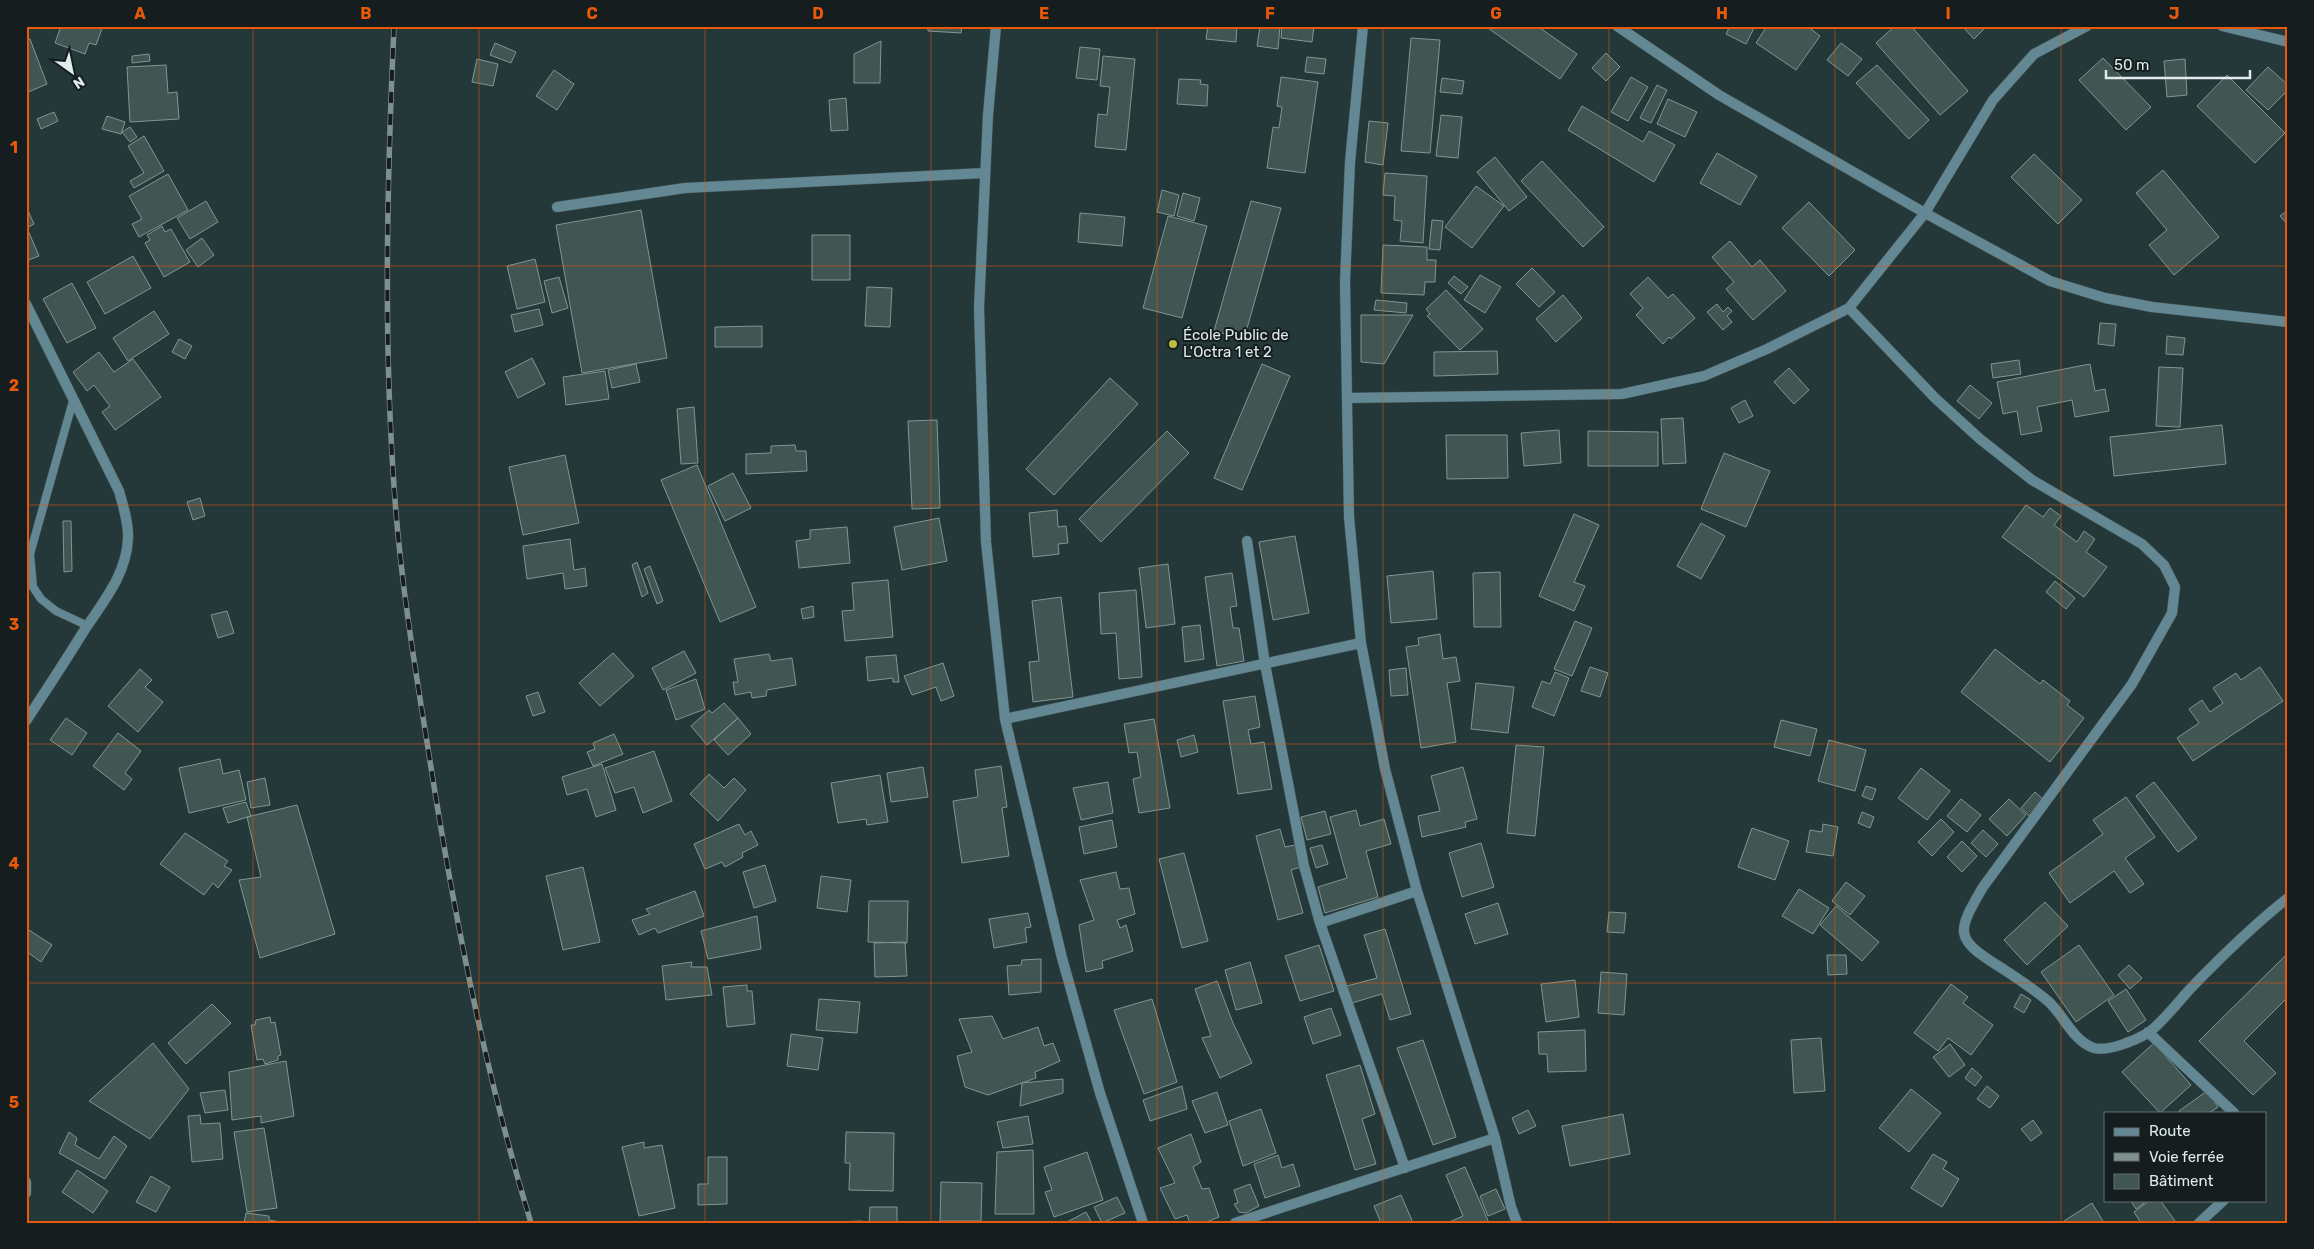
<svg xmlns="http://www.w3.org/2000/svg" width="2314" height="1249" viewBox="0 0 2314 1249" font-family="Rubik,sans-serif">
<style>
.building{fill:#415552;stroke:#819692}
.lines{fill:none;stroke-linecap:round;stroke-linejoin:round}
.service-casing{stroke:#425556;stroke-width:9}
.minor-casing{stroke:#425556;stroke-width:11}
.tertiary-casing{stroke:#425556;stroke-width:11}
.service{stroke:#638793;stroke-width:8}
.minor{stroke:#638793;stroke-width:10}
.tertiary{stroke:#638793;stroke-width:10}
.rail-casing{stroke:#7f8f8f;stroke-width:5.5}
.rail{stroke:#151d1e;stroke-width:4;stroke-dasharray:11;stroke-linecap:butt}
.grid{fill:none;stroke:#e8590c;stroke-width:1;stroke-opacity:0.55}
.poi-dot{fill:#bfbe41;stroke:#151d1e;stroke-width:2}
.labels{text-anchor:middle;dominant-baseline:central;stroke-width:4;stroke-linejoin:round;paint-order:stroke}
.poi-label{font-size:15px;fill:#e0ecec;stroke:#151d1e;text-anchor:start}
.neatline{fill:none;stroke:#e8590c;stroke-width:2}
.grid-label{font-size:16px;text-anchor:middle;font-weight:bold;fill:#e8590c}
</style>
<rect width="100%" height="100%" fill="#243839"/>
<path class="building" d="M61 26H103L96 45 89 43 85 54 55 43Z
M928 26H962L961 33 928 31Z
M1208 26H1237L1236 42 1206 39Z
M1260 26H1280L1278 49 1257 46Z
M1282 26H1314L1312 42 1281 38Z
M1485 26H1540V28L1577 54 1560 79Z
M1730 26H1755L1746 44 1726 34Z
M1767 26H1807L1820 36 1796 70 1756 43Z
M1895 26H1911L1968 91 1940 115 1876 43Z
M1962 26H1987L1974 39Z
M1411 38 1440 40 1430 153 1401 151Z
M30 39 47 84 26 93V40Z
M881 41 880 83H854V54Z
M495 43 516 52 511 63 490 55Z
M1841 43 1862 59 1848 76 1827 60Z
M1080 47 1100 49 1097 80 1076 78Z
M1606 53 1620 67 1606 81 1592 68Z
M149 54 150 61 132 63V56Z
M1103 56 1135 59 1126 150 1095 147 1098 114 1107 115 1110 87 1100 86Z
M1307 57 1326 59 1324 74 1305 72Z
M2103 58 2151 107 2126 130 2079 80Z
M477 59 498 64 493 86 472 82Z
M2185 59 2187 95 2167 97 2164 61Z
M166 65 168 93 177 92 179 119 130 122 127 67Z
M1877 65 1929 120 1909 139 1856 83Z
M2268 67 2288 85V90L2268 110 2246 90Z
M554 70 574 84 557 110 536 96Z
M2227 75 2285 133 2255 163 2197 106Z
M1281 77 1318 82 1305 173 1267 168 1273 127 1279 128 1282 107 1277 106Z
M1631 77 1648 87 1628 121 1611 112Z
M1442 78 1464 81 1462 94 1440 92Z
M1179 79 1201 80 1200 84 1208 85 1207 106 1177 104Z
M1657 85 1667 90 1651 123 1640 118Z
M846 98 848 130 831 131 829 100Z
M1668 99 1697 112 1685 137 1657 124Z
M1582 106 1643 142 1649 131 1675 145 1654 182 1568 130Z
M54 112 58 121 41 129 37 119Z
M1441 115 1462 117 1458 158 1436 156Z
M107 116 125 122 121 134 102 129Z
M1369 121 1388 123 1383 165 1365 162Z
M130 127 137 137 130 142 122 132Z
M144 136 164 171 134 188 130 181 144 173 128 146Z
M1717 153 1757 176 1740 205 1700 183Z
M2034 154 2082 200 2058 224 2011 177Z
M1495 157 1527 197 1509 211 1477 172Z
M1542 161 1604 227 1583 247 1521 181Z
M2163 170 2219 237 2174 275 2149 245 2167 230 2136 193Z
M1385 173 1427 176 1423 243 1400 241 1402 221 1394 220 1395 196 1383 195Z
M168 174 188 210 139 237 132 224 142 219 129 196Z
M1476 186 1504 206 1472 248 1445 227Z
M1162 190 1179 195 1174 216 1157 212Z
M1183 193 1200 198 1194 221 1177 216Z
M206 201 218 222 190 239 177 218Z
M1251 201 1281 208 1244 339 1214 331Z
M1809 202 1855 250 1829 276 1782 228Z
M26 206 34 224 27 228 39 256 26 261Z
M641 210 667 358 582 373 556 225Z
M2288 210V225L2280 216Z
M1080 213 1125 217 1122 246 1078 242Z
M1168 216 1207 226 1182 318 1143 308Z
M1432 220 1443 221 1440 250 1429 249Z
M162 226 165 232 171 229 190 262 164 277 145 243 150 240 147 235Z
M812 235H850V280H812Z
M202 238 214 255 198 267 186 250Z
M1730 241 1752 267 1760 260 1786 291 1753 320 1726 289 1734 282 1712 257Z
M1383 245 1427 247V260H1436L1435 282H1425L1424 295 1381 293Z
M133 256 151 288 105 314 87 282Z
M535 259 545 302 517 309 507 266Z
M1532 268 1555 292 1539 307 1516 284Z
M1480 275 1501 287 1485 313 1464 300Z
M1454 276 1468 287 1461 294 1448 283Z
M559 277 568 308 552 313 544 281Z
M1648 277 1668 298 1673 294 1695 318 1671 339 1669 337 1663 344 1636 315 1643 308 1630 294Z
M72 283 96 328 67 343 43 299Z
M867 287 892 288 890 327 865 326Z
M1446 290 1483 329 1460 350 1427 316 1430 314 1426 309Z
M1563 295 1582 318 1556 342 1536 319Z
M1376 300 1407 303 1406 313 1374 310Z
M1717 304 1723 312 1728 307 1732 311 1727 316 1732 322 1723 330 1707 312Z
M539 309 543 325 515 332 511 315Z
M154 311 169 334 128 361 113 338Z
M1361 315H1413L1384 364 1361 362Z
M2100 323 2116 324 2114 346 2098 344Z
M762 326V347H715V327Z
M2167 336 2185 338 2183 355 2166 354Z
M179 339 192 346 185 359 172 352Z
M1497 351 1498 374 1434 376V352Z
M99 352 114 372 133 359 161 397 115 430 102 412 110 406 94 385 87 391 73 372Z
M532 358 545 384 518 398 505 372Z
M2019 360 2021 374 1993 378 1991 364Z
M636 364 640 382 612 388 608 370Z
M1262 364 1290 376 1242 490 1214 478Z
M2090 364 2095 391 2105 389 2109 411 2075 417 2072 400 2037 407 2042 431 2021 435 2017 411 2003 414 1997 382Z
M2159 367 2183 368 2180 427 2156 426Z
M1789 368 1809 390 1794 404 1774 382Z
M605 371 609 399 566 405 563 377Z
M1110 378 1138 404 1054 495 1026 469Z
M1970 385 1992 403 1979 419 1957 401Z
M1745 400 1753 416 1739 423 1731 408Z
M694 407 698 463 681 464 677 409Z
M1683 418 1686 463 1663 464 1661 419Z
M937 420 940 508 912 509 908 421Z
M2222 425 2226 464 2114 476 2110 437Z
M1559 430 1561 463 1524 466 1521 433Z
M1167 431 1189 453 1101 542 1079 519Z
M1588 431 1658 432V466H1588Z
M1446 435H1507L1508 478 1447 479Z
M795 445 796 451H806L807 471 746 474V454L771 453V446Z
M1724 453 1770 471 1746 527 1701 509Z
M565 455 579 523 523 535 509 467Z
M697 465 756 607 720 622 661 480Z
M733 473 751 508 725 521 708 486Z
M200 498 205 516 193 520 187 502Z
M2026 505 2043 517 2050 508 2061 516 2054 525 2077 542 2084 531 2095 539 2086 552 2107 567 2084 597 2002 537Z
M1057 510 1058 527 1066 526 1068 543 1058 544 1059 554 1033 557 1029 513Z
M1574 514 1599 525 1574 582 1585 586 1574 611 1539 596Z
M939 518 947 561 902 570 894 527Z
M63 521H71L72 571 64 572Z
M1701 523 1725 536 1701 579 1677 566Z
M847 527 850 563 799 568 796 541 810 539V530Z
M1295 536 1309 613 1273 620 1259 542Z
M570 539 574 570 585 568 587 586 565 589 563 573 527 579 523 546Z
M637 562 648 593 642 597 632 565Z
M1168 564 1175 624 1146 628 1139 568Z
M650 566 663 601 657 604 644 569Z
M1433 571 1437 619 1391 623 1387 576Z
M1500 572 1501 627H1474L1473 573Z
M1232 573 1237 606 1230 607 1233 628H1239L1244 661 1217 666 1205 577Z
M888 580 893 637 845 641 842 611 854 610 852 583Z
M2055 581 2075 598 2066 609 2046 592Z
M1136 590 1142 677 1119 679 1116 633 1101 634 1099 593Z
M1061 597 1073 697 1033 702 1029 662 1039 661 1032 601Z
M813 606 814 617 803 619 801 609Z
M227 611 234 633 218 638 211 615Z
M1575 621 1592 628 1572 676 1554 669Z
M1200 625 1204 659 1185 662 1182 627Z
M1440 634 1443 659 1456 657 1460 681 1447 683 1456 742 1421 748 1406 647 1419 645 1418 638Z
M1995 649 2040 684 2043 680 2070 701 2067 705 2084 718 2050 762 1961 692Z
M684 651 696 673 663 690 652 668Z
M613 653 634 676 600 706 579 683Z
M769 654 771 661 792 658 796 685 767 690 766 696 752 698 751 692 735 695 733 682H738L734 659Z
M896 655 899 682H893V678L868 681 866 657Z
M943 663 954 696 941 701 936 687 912 695 904 676Z
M1590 667 1608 673 1600 697 1581 691Z
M2260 667 2283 701 2193 761 2177 738 2199 723 2189 709 2202 700 2210 712 2223 703 2213 688 2236 673 2241 680Z
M1406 668 1408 695 1391 696 1389 670Z
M140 669 152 680 145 687 163 702 138 732 108 706Z
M1555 672 1569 678 1554 716 1532 707 1542 681 1550 684Z
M696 679 705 709 676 720 666 690Z
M1476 683 1514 687 1508 733 1471 729Z
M538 692 545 712 533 716 526 696Z
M1255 696 1260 727 1248 730 1251 744 1264 742 1272 789 1238 794 1223 701Z
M724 703 738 718 707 745 691 726 709 710 712 713Z
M66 718 87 733 72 755 50 740Z
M738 718 751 734 728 755 714 740Z
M1154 719 1170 808 1139 813 1133 779 1141 777 1137 752 1129 753 1124 724Z
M1781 720 1817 729 1810 756 1774 747Z
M118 733 141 751 125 773 132 779 124 790 93 766Z
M614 734 623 754 593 766 587 752 595 749 593 743Z
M1194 735 1198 752 1181 757 1177 740Z
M1829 740 1866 750 1855 791 1818 781Z
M1516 745 1544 747 1535 836 1507 833Z
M654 751 672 801 643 813 634 787 615 793 605 768Z
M220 759 223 774 239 770 246 800 189 813 179 768Z
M602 764 616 810 596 817 587 789 567 795 562 777Z
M1001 766 1007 807 1002 808 1009 856 962 863 953 801 978 797 975 770Z
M923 767 928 797 891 802 887 773Z
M1463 767 1477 819 1465 822 1466 827 1422 837 1418 816 1440 811 1431 776Z
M1921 768 1950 791 1927 820 1898 798Z
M709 774 724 788 734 778 746 790 718 821 690 794Z
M880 775 888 822 867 825 866 819 838 823 831 783Z
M265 778 270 805 251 808 247 782Z
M1108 782 1113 813 1081 820 1073 788Z
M2154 782 2197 838 2178 852 2136 796Z
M1866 786 1876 789 1872 800 1862 796Z
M2035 792 2046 802 2031 818 2021 808Z
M2126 797 2155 837 2125 858 2144 884 2130 893 2114 871 2070 903 2049 873 2103 834 2093 820Z
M1961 799 1981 815 1967 832 1947 816Z
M2009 799 2026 815 2007 836 1989 819Z
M246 802 251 816 228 823 223 808Z
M297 805 335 934 260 958 239 880 261 877 247 817Z
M1356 810 1360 826 1384 819 1391 844 1366 851 1378 897 1325 913 1318 887 1347 878 1330 817Z
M1325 811 1331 834 1307 840 1301 817Z
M1862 812 1874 817 1870 828 1858 823Z
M1941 819 1954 832 1932 856 1918 842Z
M1112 820 1117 847 1084 854 1079 827Z
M739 824 745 835 751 831 758 845 742 853 743 857 725 867 722 862 705 869 694 844Z
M1823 824 1838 827 1833 856 1806 852 1810 830 1822 832Z
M1752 828 1789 841 1775 880 1738 867Z
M1280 829 1285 847 1295 845 1301 867 1291 870 1303 913 1278 920 1256 836Z
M1983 830 1998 844 1986 857 1971 843Z
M185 833 228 861 224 866 232 870 218 888 213 883 204 895 160 864Z
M1962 841 1977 856 1962 872 1947 857Z
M1481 843 1494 887 1462 897 1449 853Z
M1322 845 1328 864 1316 868 1310 848Z
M1184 853 1208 941 1182 948 1159 859Z
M765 865 776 901 754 908 743 872Z
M583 867 600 942 563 950 546 876Z
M1116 872 1120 889 1129 888 1135 914 1117 920 1120 928 1126 925 1133 951 1102 961 1103 968 1086 972 1079 925 1094 920 1080 880Z
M821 876 851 880 847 912 817 908Z
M1846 882 1865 896 1850 915 1832 901Z
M1799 889 1829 908 1813 934 1782 916Z
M695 891 704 916 658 933 655 928 639 935 632 920 650 914 646 909Z
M869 901H908L907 943 868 942Z
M2045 902 2068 926 2027 965 2004 940Z
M1498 903 1508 934 1475 944 1465 914Z
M1836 906 1879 942 1862 961 1820 925Z
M1609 912 1626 913 1624 933 1607 932Z
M1028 913 1031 927 1025 928 1027 942 994 948 989 919Z
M757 916 761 949 708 959 701 931Z
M1385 929 1411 1014 1390 1020 1382 994 1352 1003 1347 986 1377 978 1364 935Z
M29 930 52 945 41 962 26 951V935Z
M905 942 907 976 875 977 874 943Z
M1319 945 1334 991 1300 1001 1285 956Z
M2079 945 2114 995 2076 1022 2041 972Z
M2288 953V997L2244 1041 2276 1073 2253 1095 2199 1041Z
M1827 955H1846L1847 974 1828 975Z
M1041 959V992L1009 995 1007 966 1021 965 1022 960Z
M692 962 691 967H707L712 995 666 1000 662 966Z
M1250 962 1262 1003 1236 1010 1225 970Z
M2129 965 2142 978 2130 989 2118 975Z
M1601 972 1627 974 1624 1015 1598 1013Z
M1575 980 1579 1017 1546 1022 1541 984Z
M1217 981 1233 1023 1252 1063 1220 1078 1202 1038 1211 1036 1195 989Z
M1951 984 1968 997 1963 1003 1993 1025 1971 1055 1948 1038 1938 1051 1914 1033Z
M747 985V991H752L755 1024 727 1027 723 987Z
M2126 989 2146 1020 2128 1032 2108 1001Z
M2021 994 2031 1000 2024 1013 2014 1007Z
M819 999 860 1002 857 1033 816 1030Z
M1152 999 1177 1082 1144 1094 1114 1010Z
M212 1004 231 1023 186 1064 168 1043Z
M1331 1008 1341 1035 1313 1044 1304 1017Z
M992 1016 1003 1039 1038 1027 1044 1046 1053 1043 1060 1061 1035 1072 1036 1078 988 1095 965 1087 957 1056 972 1052 959 1019Z
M270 1017 271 1023 275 1022 281 1055 278 1056V1060L265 1064 263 1059 257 1060 251 1025H255L256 1020Z
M1585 1030 1586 1071 1548 1072 1547 1054H1539L1538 1032Z
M791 1034 823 1038 818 1070 787 1066Z
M1821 1038 1825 1091 1794 1093 1791 1040Z
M1423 1040 1456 1137 1433 1145 1397 1048Z
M153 1043 189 1089 150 1139 89 1101Z
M2154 1043 2191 1085 2160 1113 2122 1072Z
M1950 1044 1965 1065 1949 1077 1933 1057Z
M286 1061 294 1116 261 1123V1116L232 1120 229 1072Z
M1360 1065 1375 1114 1362 1119 1376 1164 1355 1170 1326 1075Z
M1972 1068 1982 1077 1975 1086 1965 1078Z
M1063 1079V1093L1020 1106 1022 1083Z
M1182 1086 1187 1109 1150 1121 1143 1100Z
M1987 1086 1999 1096 1990 1108 1977 1099Z
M1911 1089 1941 1113 1909 1152 1879 1128Z
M225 1090 228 1110 205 1113 200 1093Z
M2207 1091 2218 1107 2209 1113H2180L2179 1111Z
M1217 1092 1228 1125 1205 1133 1192 1101Z
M1261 1109 1276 1153 1243 1166 1229 1121Z
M1528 1110 1536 1126 1519 1134 1512 1118Z
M1623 1114 1630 1154 1570 1166 1562 1126Z
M200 1115 201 1124 220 1123 223 1159 192 1162 188 1116Z
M1028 1116 1033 1144 1003 1148 997 1122Z
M2033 1120 2042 1133 2031 1141 2021 1129Z
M264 1128 277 1208 247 1212 234 1132Z
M69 1132 77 1138 75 1145 99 1159 114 1136 127 1146 105 1179 59 1153Z
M846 1132 894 1133 893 1191 849 1190 850 1163H845Z
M1191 1134 1201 1162 1193 1167 1202 1189 1209 1188 1219 1217 1204 1223H1190L1187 1215 1175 1219 1160 1188 1175 1183 1158 1148Z
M644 1142V1148L662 1145 675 1208 639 1216 622 1147Z
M1033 1150 1034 1214H995L997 1152Z
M1087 1152 1103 1200 1054 1217 1045 1192 1052 1190 1044 1167Z
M1933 1154 1947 1162 1943 1169 1959 1179 1942 1207 1911 1188Z
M1278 1155 1282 1168 1293 1164 1300 1186 1265 1198 1254 1164Z
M708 1157H727V1204L698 1205V1184H708Z
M1465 1167 1489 1223H1447L1463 1216 1446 1175Z
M77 1170 108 1191 93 1213 62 1192Z
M151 1176 170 1187 156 1212 136 1202Z
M941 1182 982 1183 981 1221H940Z
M1250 1184 1259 1206 1246 1213 1239 1212 1234 1204 1238 1203 1234 1190Z
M1496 1189 1505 1209 1488 1216 1480 1196Z
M1401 1195 1413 1223H1381L1374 1206Z
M1117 1197 1125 1213 1102 1223 1094 1207Z
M2130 1200H2143L2144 1203 2136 1209Z
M2150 1200H2160L2175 1221 2172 1223H2141L2134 1212Z
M2092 1203 2104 1223H2066L2064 1221Z
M870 1207H897V1223H869Z
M1086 1212 1092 1223H1065Z
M246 1213 269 1216V1220L287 1223H244Z
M862 1221V1223H834V1222Z"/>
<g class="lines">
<g class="service-casing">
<path id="service" d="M73 401 30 554 33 587 41 599 56 611 88 626"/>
</g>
<g class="minor-casing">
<path id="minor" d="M1363 26 1350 162 1345 282 1349 517 1361 643 1385 769 1417 891 1495 1138 1511 1207 1517 1223
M1617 26 1719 95 1925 213 2050 281 2105 298 2152 307 2288 322
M2222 26 2288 42
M557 207 685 188 985 173
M1849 308 1935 398 1980 439 2032 480 2142 544 2164 565 2175 587 2172 613 2132 684 1983 887C1957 932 1953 938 2000 967 2017 978 2034 989 2049 1002 2064 1016 2074 1042 2094 1048 2108 1052 2136 1040 2148 1033 2161 1024 2179 1001 2190 989 2221 957 2252 926 2288 898
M1347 398 1622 394 1704 376 1767 349 1849 308 1925 213 1993 100 2034 54 2087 26
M1247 541 1265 664 1304 866 1320 923 1405 1168
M1005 719 1361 643
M1320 923 1417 891
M2148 1032 2234 1113
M26 1182V1193
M1235 1223 1495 1138
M2199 1223 2224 1200"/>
</g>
<g class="tertiary-casing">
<path id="tertiary" d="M996 26 988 115 979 308 986 542 1005 719 1062 958 1100 1093 1143 1223
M26 304 119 491C123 506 129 523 128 539 126 577 101 604 82 634 64 663 45 692 26 721"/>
</g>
<use href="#service" class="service"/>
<use href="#minor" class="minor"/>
<use href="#tertiary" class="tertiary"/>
<g class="rail-casing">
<path id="rail" d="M394 26C387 184 383 343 395 500 401 581 414 662 427 742 452 904 483 1066 531 1223"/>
</g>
<use href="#rail" class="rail"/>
</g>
<path class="grid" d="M253 26V1223M479 26V1223M705 26V1223M931 26V1223M1157 26V1223M1383 26V1223M1609 26V1223M1835 26V1223M2061 26V1223M26 266H2288M26 505H2288M26 744H2288M26 983H2288"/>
<circle class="poi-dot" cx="1173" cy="344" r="5"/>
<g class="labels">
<g class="poi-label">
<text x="1183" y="335">École Public de<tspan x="1183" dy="17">L'Octra 1 et 2</tspan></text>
</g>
</g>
<rect width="2314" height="1249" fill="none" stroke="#151d1e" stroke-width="55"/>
<rect x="2104" y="1112" width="162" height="90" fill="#151d1e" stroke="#667070"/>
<rect x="2114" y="1128" width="25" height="8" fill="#638793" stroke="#667070"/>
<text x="2149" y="1136" font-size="15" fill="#e0ecec">Route</text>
<rect x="2114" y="1153" width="25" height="8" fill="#7f8f8f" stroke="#667070"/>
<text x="2149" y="1162" font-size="15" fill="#e0ecec">Voie ferrée</text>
<rect x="2114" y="1174" width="25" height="15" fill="#415552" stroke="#667070"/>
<text x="2149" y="1186" font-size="15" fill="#e0ecec">Bâtiment</text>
<g transform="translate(72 72) rotate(147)" stroke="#151d1e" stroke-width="4" paint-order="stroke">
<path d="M0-4L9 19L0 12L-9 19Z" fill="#e0ecec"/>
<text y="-8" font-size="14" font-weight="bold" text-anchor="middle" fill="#e0ecec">N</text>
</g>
<path d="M2106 70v8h144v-8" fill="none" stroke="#e0ecec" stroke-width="2.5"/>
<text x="2114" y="70" font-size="15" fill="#e0ecec" stroke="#151d1e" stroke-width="4" paint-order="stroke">50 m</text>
<rect x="28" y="28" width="2258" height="1194" class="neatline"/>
<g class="grid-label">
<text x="140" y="19">A</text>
<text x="366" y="19">B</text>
<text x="592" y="19">C</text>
<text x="818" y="19">D</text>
<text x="1044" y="19">E</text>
<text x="1270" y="19">F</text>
<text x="1496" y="19">G</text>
<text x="1722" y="19">H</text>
<text x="1948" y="19">I</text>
<text x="2174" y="19">J</text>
<text x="14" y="153">1</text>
<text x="14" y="391">2</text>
<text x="14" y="630">3</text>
<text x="14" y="869">4</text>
<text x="14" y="1108">5</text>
</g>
</svg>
